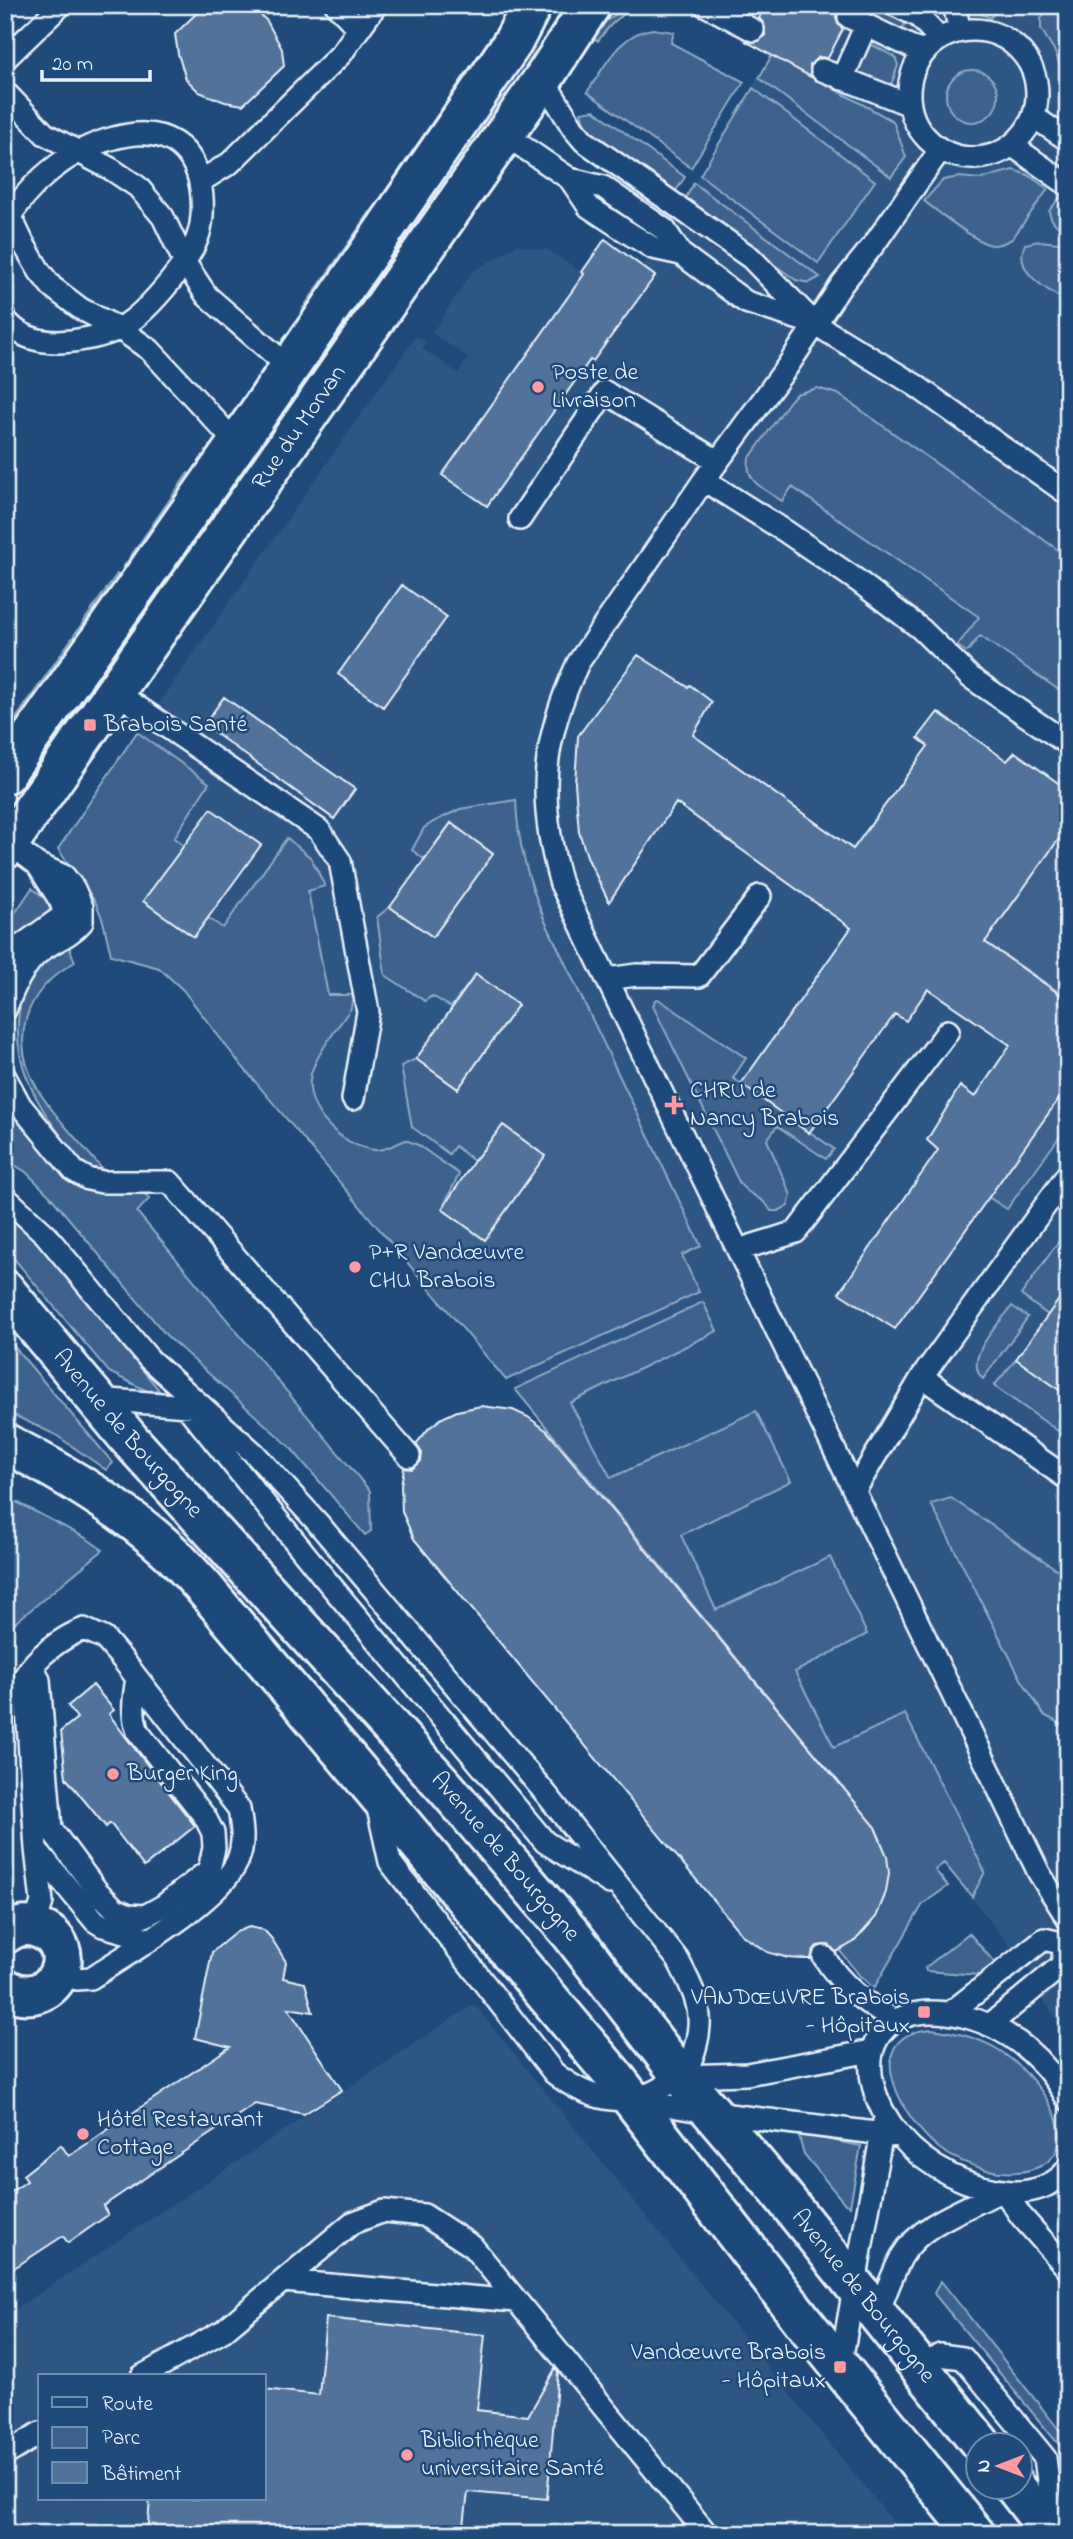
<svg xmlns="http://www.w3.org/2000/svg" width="1073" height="2539" viewBox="0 0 1073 2539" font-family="'Indie Flower',sans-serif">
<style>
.built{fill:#2e5683;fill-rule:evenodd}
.green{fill:#3c628c;stroke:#92aac2;stroke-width:2}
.building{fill:#517399;stroke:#e8f1f8;stroke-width:2}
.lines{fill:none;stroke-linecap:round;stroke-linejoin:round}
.service-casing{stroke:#e8f1f8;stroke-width:26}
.minor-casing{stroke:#e8f1f8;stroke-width:44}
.tertiary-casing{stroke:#e8f1f8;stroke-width:44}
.secondary-casing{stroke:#e8f1f8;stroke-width:44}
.service{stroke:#1f4a7a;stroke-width:21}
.minor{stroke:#1f4a7a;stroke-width:38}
.tertiary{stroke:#1f4a7a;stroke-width:38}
.secondary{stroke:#1f4a7a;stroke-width:38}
.poi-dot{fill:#ff9aa2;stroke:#1f4a7a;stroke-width:2.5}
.labels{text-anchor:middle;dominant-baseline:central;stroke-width:5;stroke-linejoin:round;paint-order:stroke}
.poi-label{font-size:24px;fill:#e8f1f8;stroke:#1f4a7a;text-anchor:start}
.street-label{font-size:24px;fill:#e8f1f8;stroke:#1f4a7a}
</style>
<rect width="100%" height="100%" fill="#1f4a7a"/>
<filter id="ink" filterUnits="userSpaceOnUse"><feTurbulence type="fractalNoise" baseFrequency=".0143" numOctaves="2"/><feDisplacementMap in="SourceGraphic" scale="14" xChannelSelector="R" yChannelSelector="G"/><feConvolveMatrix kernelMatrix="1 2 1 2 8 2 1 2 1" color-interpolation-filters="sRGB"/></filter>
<g filter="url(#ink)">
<path class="built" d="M765 5H1068V2031L1041 1998 1040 1984 944 1863 939 1867 522 1387 62 849 141 729 143 726 148 729 163 707 159 703 416 336 425 342 422 348 458 373 468 358 432 333 472 272 517 245 550 251 582 272 605 239 642 266 700 175 771 56 747 42Z
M474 2004 903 2534H5V2316ZM40 2376H264V2499H40Z"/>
<path class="green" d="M630 5H675L673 9C634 7 622 7 598 41L593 38 606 21Z
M854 5C872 5 891 11 905 23L903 29 898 30 853 8Z
M971 5H1002L990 18 977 12Z
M1056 5H1068V102L1060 66 1054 50 1041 29V19L1045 11 1050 14Z
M512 6 517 10 381 205 377 203Z
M653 29 674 32 671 43 744 82 691 168 587 92C604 68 620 32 653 29Z
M867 42 895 57 898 65 892 83 883 86 856 72Z
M772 55 893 121 906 157 891 177 759 78Z
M946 96a26 26 0 1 1 52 0a26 26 0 1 1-52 0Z
M753 88 875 181 818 263 700 175Z
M594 110 685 177 673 195 586 130 581 112Z
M1013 170 1028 175 1048 189 1012 239C1006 242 998 246 991 245 977 243 937 211 924 201L943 180 959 177 980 179Z
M694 183 820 277 809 283 796 280 684 201Z
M1060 197 1068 202V230C1057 228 1051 222 1049 211Z
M370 212 374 214 307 310 303 308Z
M1039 241 1068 244V303C1048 289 1012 273 1025 244Z
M817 388 838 394 1068 557V696L980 636 967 652 957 646 979 617 792 487 782 501C766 490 744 482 749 459L789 402 796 394Z
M188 473 193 476 128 569 124 566Z
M117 574 121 577 5 743V734Z
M137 732 209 783 174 838 184 846 144 901 194 937 208 918 223 928 287 838 311 858 325 886 308 891 328 995H353L351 1008C339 1026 317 1053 311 1074 302 1109 342 1147 375 1150 384 1151 397 1143 406 1140L418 1145 459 1174 442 1209 484 1239 545 1156 503 1125 474 1161 455 1146 449 1154 412 1127 401 1066 416 1059 458 1089 518 1005 476 974 451 1007 432 996 425 1001 385 975 377 917 390 907 433 936 493 854 451 823 424 859 412 850 424 828 433 822 460 809 516 800C517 843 529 882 545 921L701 1246 682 1255 699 1292 506 1380 237 1060 183 990 159 968 111 955 103 921 96 903 58 849Z
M1068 826V998L985 942Z
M32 888 47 900 50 910 5 955V928Z
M68 944 75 962C25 990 8 1039 38 1090 55 1118 83 1145 103 1170 94 1172 87 1168 80 1161 39 1108 0 1057 26 985 37 968 48 953 68 944Z
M658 999 746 1058 733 1078 834 1149 826 1159 777 1126 767 1140 791 1195 788 1206 778 1211H771C763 1196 750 1197 740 1184L653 1006 655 1000Z
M1068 1079V1125L1007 1209 985 1195Z
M5 1100 65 1175 88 1190 144 1194 150 1198 137 1212 370 1491 371 1531 365 1535 290 1447 166 1335 50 1196 26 1172 5 1159Z
M15 1218 44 1250 159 1390 147 1391 109 1372 5 1248V1226Z
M1068 1228V1287L1048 1315 1021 1295Z
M703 1302 717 1331 570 1403 611 1478 756 1411 791 1481 681 1535 716 1610 830 1557 867 1634 795 1672 834 1747 905 1714 985 1872 972 1897 944 1863 935 1870 948 1886 923 1904 874 1988 860 1976 840 1951C887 1919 901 1876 874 1825L515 1389Z
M1012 1306 1028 1317 983 1379C962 1359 999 1324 1012 1306Z
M5 1336 113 1463 106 1470 56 1435 5 1411Z
M1016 1359 1068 1396V1438L994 1386Z
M5 1496 86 1538 103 1550 5 1631Z
M951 1498 1068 1577V1728L1044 1715 1021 1679 931 1504Z
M969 1933 995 1963 978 1975 926 1971 925 1968Z
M931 2029C956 2032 981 2038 1002 2052 1024 2068 1046 2092 1056 2117 1073 2167 1025 2178 987 2170 973 2166 956 2160 943 2151 906 2126 853 2036 931 2029Z
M798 2134 861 2146 850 2206 845 2204 804 2154Z
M941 2281 1068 2441V2490L1065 2452 935 2295 934 2293Z"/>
<path class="building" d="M205 5H250L267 21 282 49 284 66 243 105 225 102 199 92 186 79 178 54 175 34Z
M765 5H844L838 11 836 17 838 24 843 29 828 58 819 57 810 65 811 77 747 42 759 41 765 35 764 24 759 18Z
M605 239 655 276 593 361 590 360 487 506 442 475 584 274 582 272Z
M402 585 447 617 383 707 338 674Z
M638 655 688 687 690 685 712 702 693 735 853 849 928 746 918 738 938 712 1007 761 1015 752 1068 790V826L985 942 1068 1000V1086L895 1329 839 1293 938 1150 927 1140 960 1086 975 1097 1010 1045 928 989 906 1021 895 1014 809 1133 741 1084 851 928 676 803 609 902 588 859 579 832 575 783 578 736Z
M224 697 355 789 334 819 204 725Z
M211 809 261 845 194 937 143 901Z
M451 823 493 854 433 937 390 907Z
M476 974 518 1005 458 1089 416 1059Z
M503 1125 545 1156 485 1240 442 1209 474 1161Z
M1068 1287V1396L1016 1359Z
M481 1406 513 1410 528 1417 547 1431 874 1825 887 1856 889 1873 886 1892 876 1917 854 1942 836 1952 829 1945 817 1946 813 1951 811 1959H803L788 1958 767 1952 742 1935 414 1539 402 1512 401 1485 404 1468 412 1469 421 1461 422 1453 416 1444 429 1428 442 1418 457 1411Z
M93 1685 114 1710 109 1714 128 1740 195 1826 144 1867 110 1823 106 1827 66 1778 61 1731 77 1718 68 1706Z
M249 1927 264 1930 272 1939 286 1962 283 1978 305 1983 313 2012 288 2008 342 2090 304 2114 255 2104 103 2206 108 2215 68 2243 63 2236 5 2274V2196L27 2181 23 2175 61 2145 69 2156 230 2047 195 2038 212 1952 236 1932Z
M326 2318 485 2335 477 2410 528 2416 555 2369 558 2372 547 2499 468 2492 463 2534H147L150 2499H264V2389L319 2395Z"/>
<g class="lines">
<g class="service-casing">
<path id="service" d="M336 5 359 29
M705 5 753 30
M895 5 918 16 940 39
M954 5 960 31
M849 17 924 53
M5 26 28 5
M909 94a64 64 0 1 1 128 0a64 64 0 1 1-128 0Z
M5 59 61 5
M822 70 910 105
M543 79 573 128 584 141 751 258 811 320
M842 79 866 25
M5 92 45 134 111 169 138 187 163 217 185 263 207 296 290 368
M1034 117 1068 140
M504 134 570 179 589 207 627 232 653 248 681 254 746 302 815 324 915 385 1068 494
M1013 146 1068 185
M940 150 875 243 842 284 787 367 704 480 578 663C541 742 537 800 561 884L1039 1873 1068 1919
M570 179 603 187 665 230 681 254
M201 181 230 163 341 54 376 5
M6 207 23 243 40 272 52 287 81 309 120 329 150 350 237 444
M5 225C28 183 68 150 114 138 163 124 198 145 202 197 203 211 202 226 197 239 186 266 144 317 118 329 104 336 87 339 72 341 47 344 21 340 5 319
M704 480 785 531 858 581 921 629 970 677 1068 744
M520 519 605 392 717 461
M114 691 319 830 340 861 368 1012 353 1099
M5 967 22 945 60 918 64 913 61 902 37 864
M608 979 636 975 699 976 760 896
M5 1010C13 989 23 964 42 950 56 940 71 935 82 922V907L74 889 64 876 37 864 9 843
M5 1077 20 1105 74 1171 88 1179 102 1182H170L409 1456
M5 1197 45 1234 149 1359 255 1454 317 1522 547 1795 678 1960C688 1980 701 2002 699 2026 698 2042 692 2064 681 2076 677 2080 668 2084 663 2087 625 2110 587 2099 554 2073L390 1862 377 1804
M738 1250 796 1232 948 1031
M922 1377 1068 1479
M97 1399 200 1407
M187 1407 322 1575 545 1842 610 1883
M855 1490 922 1377 1068 1174
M33 1666 39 1680 51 1829 97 1891 115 1909 129 1915 145 1916 163 1906 209 1870 214 1848 213 1833 205 1817 138 1732C131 1714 134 1697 137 1678
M36 1849 95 1921 103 1926 149 1939
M34 1927 42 1902 36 1849 25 1676C37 1656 62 1637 84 1629L104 1638 123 1660 239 1809C242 1828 245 1844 237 1862 218 1902 130 1952 91 1978L77 1979 60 1974
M824 1957C841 1985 865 2003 893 2020
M950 2013 1044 1939 1065 1944
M991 2024 1062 1965 1065 1944 1068 1942
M681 2076 747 2074 872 2051
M635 2100 713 2113 900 2136
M1068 2100C1045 2059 1010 2028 963 2016 868 1994 845 2070 900 2136 927 2168 970 2189 1011 2192 1031 2193 1056 2186 1068 2168
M1004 2191 1021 2216 1068 2269
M283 2281 516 2301
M877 2315C885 2295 892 2274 902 2256 922 2222 968 2209 1000 2191
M840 2367 884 2121
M921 2370 940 2355 963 2358 1045 2458 1054 2528
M142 2376 223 2331 352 2223 384 2211 424 2215 472 2246 707 2534
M5 2455 40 2433"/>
</g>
<g class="minor-casing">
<path id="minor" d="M5 1934C14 1927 26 1924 37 1928 86 1944 55 2016 5 1988"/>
</g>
<g class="tertiary-casing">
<g id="tertiary">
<path d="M5 774 237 444 473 101 513 42 532 5"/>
<path id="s1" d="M5 849 543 79 591 5"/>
</g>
</g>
<g class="secondary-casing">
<g id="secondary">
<path id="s2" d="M5 1290 130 1440 446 1788 572 1935 681 2076 778 2190 981 2444"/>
<path d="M5 1443C62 1472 121 1507 168 1550 181 1562 193 1576 205 1589L614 2076 803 2321 975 2534"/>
<path d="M1014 2486 1051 2534"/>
</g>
</g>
<use href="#service" class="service"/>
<use href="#minor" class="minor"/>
<use href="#tertiary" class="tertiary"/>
<use href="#secondary" class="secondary"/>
</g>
</g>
<g class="poi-dot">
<circle cx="538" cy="387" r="7"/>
<rect x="83" y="718" width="14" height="14" rx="3.5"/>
<path d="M670.5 1094.5h7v7h7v7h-7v7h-7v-7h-7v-7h7z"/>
<circle cx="355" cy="1267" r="7"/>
<circle cx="113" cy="1774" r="7"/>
<rect x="917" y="2005" width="14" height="14" rx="3.5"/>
<circle cx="83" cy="2134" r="7"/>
<rect x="833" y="2360" width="14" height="14" rx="3.5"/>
<circle cx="407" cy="2455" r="7"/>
</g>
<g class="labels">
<g class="poi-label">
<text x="552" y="373">Poste de<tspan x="552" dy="28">Livraison</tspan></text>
<text x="104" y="725">Brabois Santé</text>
<text x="690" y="1091">CHRU de<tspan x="690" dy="28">Nancy Brabois</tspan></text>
<text x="369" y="1253">P+R Vandœuvre<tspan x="369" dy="28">CHU Brabois</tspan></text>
<text x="127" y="1774">Burger King</text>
<text x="910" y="1998" text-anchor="end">VANDŒUVRE Brabois<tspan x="910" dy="28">- Hôpitaux</tspan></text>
<text x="97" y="2120">Hôtel Restaurant<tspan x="97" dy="28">Cottage</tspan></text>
<text x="826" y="2353" text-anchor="end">Vandœuvre Brabois<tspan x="826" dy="28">- Hôpitaux</tspan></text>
<text x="421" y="2441">Bibliothèque<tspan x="421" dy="28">universitaire Santé</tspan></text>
</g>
<g class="street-label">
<text stroke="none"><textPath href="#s1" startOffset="514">Rue du Morvan</textPath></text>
<text stroke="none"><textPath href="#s2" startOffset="189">Avenue de Bourgogne</textPath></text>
<text stroke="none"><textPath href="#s2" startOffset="756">Avenue de Bourgogne</textPath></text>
<text stroke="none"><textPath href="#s2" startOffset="1323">Avenue de Bourgogne</textPath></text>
</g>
</g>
<rect width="1073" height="2539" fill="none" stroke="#1f4a7a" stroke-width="28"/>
<rect x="14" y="14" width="1045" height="2511" fill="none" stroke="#e8f1f8" stroke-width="2.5" filter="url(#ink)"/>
<rect x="38" y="2374" width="228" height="126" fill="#1f4a7a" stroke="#6f8dac" stroke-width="2"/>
<rect x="52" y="2397" width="35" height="10" fill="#1f4a7a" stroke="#6f8dac" stroke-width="2"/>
<text x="102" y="2410" font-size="21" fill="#e8f1f8">Route</text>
<rect x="52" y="2427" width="35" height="21" fill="#3c628c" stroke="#6f8dac" stroke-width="2"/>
<text x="102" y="2444" font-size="21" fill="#e8f1f8">Parc</text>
<rect x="52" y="2462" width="35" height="21" fill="#517399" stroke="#6f8dac" stroke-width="2"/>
<text x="102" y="2480" font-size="21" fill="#e8f1f8">Bâtiment</text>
<g transform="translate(999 2466) rotate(270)"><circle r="33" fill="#1f4a7a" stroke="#6f8dac" stroke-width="2"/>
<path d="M0-5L12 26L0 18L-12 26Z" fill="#ff9aa2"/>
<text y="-10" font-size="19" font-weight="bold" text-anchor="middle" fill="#e8f1f8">N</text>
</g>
<path d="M42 70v10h108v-10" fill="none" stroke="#e8f1f8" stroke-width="3.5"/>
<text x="52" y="70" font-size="21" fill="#e8f1f8" stroke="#1f4a7a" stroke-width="5" paint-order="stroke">20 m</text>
</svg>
